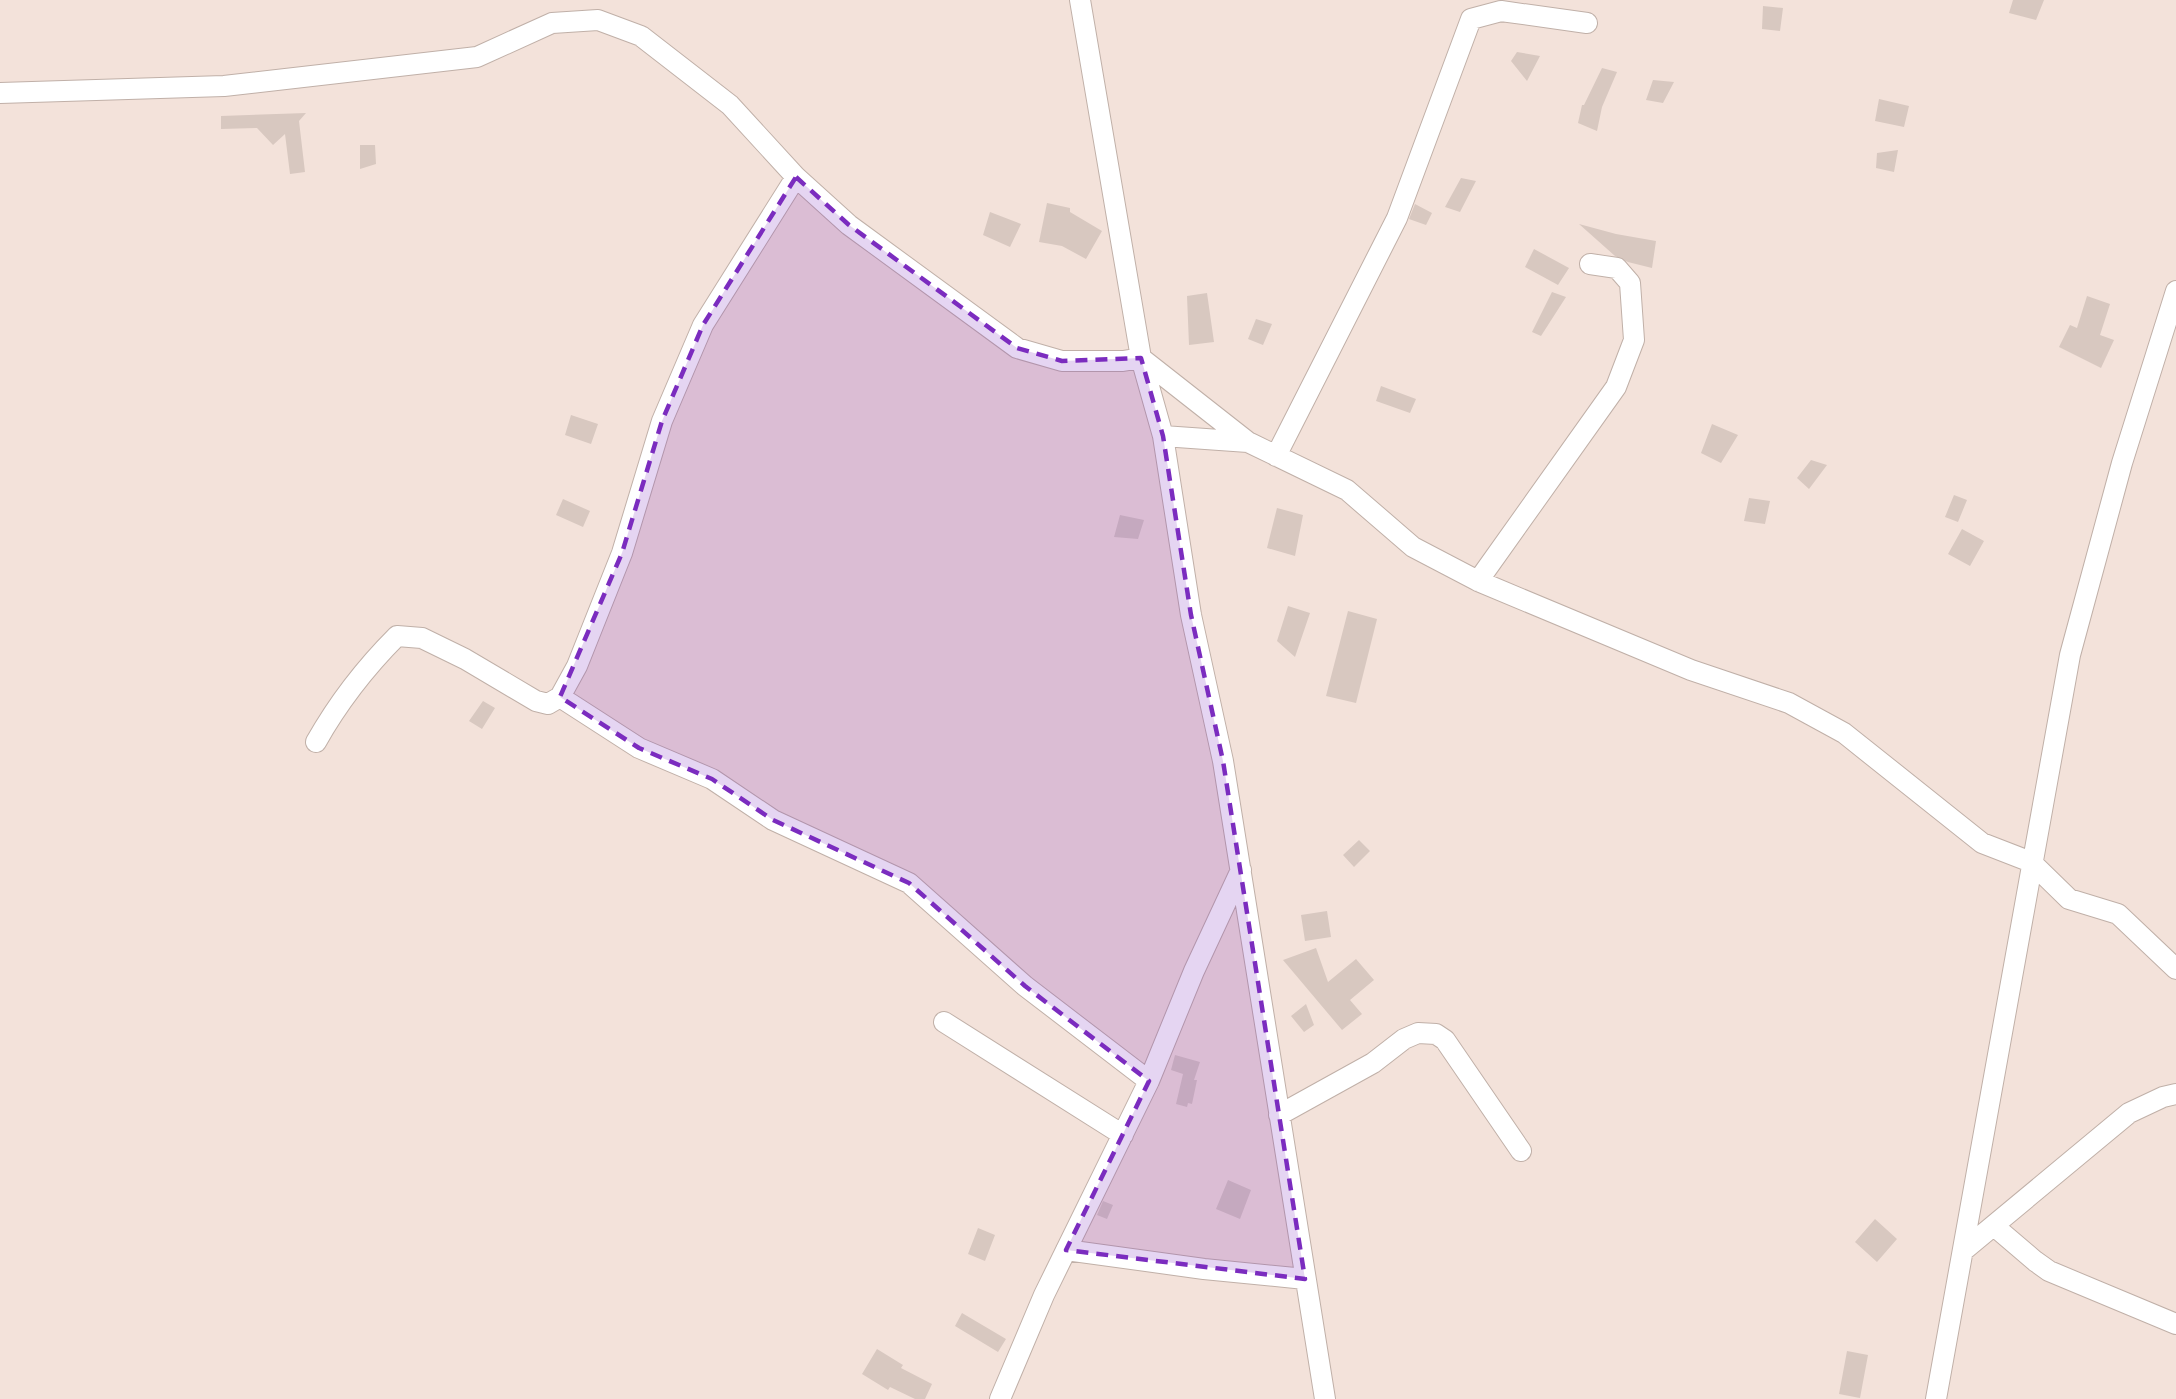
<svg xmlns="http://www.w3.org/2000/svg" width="2176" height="1399" viewBox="0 0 2176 1399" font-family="'Golos Text',sans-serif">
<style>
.building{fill:#d8c8c0}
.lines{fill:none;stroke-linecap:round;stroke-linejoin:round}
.minor-casing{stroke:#c0b0a8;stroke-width:22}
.minor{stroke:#fff;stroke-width:20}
.marked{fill:#7b2cbf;fill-opacity:0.2;stroke:#7b2cbf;stroke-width:4.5;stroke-dasharray:12 8;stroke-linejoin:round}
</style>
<rect width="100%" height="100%" fill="#f3e2da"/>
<path class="building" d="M2013 0H2044L2036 20 2009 13Z
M1763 6 1783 8 1780 31 1762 29Z
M1517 52 1540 56 1527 81 1511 61Z
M1602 68 1617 72 1602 107 1597 131 1578 123 1582 105H1584Z
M1653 80 1674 82 1663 103 1646 100Z
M1879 99 1909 106 1904 127 1875 121Z
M306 113 299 121 305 172 290 174 285 134 273 145 257 128 221 129V116Z
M360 145H375L376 164 360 169Z
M1898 150 1894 172 1876 168 1877 153Z
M1461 178 1476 181 1460 212 1445 207Z
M1047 203 1070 208V212L1102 231 1086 259 1062 246 1039 242Z
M1415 204 1432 213 1426 225 1409 219Z
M990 212 1021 224 1010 247 983 235Z
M1579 224 1616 234 1656 241 1652 268 1628 262 1615 256Z
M1534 249 1569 268 1558 285 1525 267Z
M1552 292 1566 297 1541 336 1532 332Z
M1207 293 1214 342 1189 345 1187 296Z
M2087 296 2110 304 2100 335 2114 340 2101 368 2059 347 2070 325 2077 328Z
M1256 319 1272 324 1263 345 1248 339Z
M1381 386 1416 399 1410 413 1376 401Z
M571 415 598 424 591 444 565 435Z
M1712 424 1738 435 1721 463 1701 453Z
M1811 460 1827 465 1809 489 1797 478Z
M1954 495 1967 500 1958 522 1945 517Z
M1749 498 1770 501 1765 524 1744 521Z
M563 499 590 511 583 527 556 515Z
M1277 508 1303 515 1295 556 1267 548Z
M1120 515 1144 520 1138 539 1114 537Z
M1962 529 1984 541 1970 566 1948 554Z
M1288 606 1310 613 1295 657 1277 641Z
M1348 611 1377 619 1356 703 1326 696Z
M483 701 495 708 482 729 469 721Z
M1359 840 1370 851 1354 867 1343 855Z
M1327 911 1331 937 1305 941 1301 915Z
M1316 948 1328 982 1356 959 1374 980 1350 1000 1362 1014 1342 1030 1283 960Z
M1306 1004 1314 1025 1304 1032 1291 1016Z
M1175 1055 1200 1062 1194 1080H1197L1192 1104 1188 1103 1187 1107 1176 1104 1183 1074 1171 1070Z
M1228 1180 1251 1190 1240 1219 1216 1209Z
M1103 1201 1113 1205 1107 1219 1097 1215Z
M1875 1219 1897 1239 1877 1262 1855 1242Z
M978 1228 995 1235 985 1261 968 1254Z
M962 1313 1006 1339 998 1352 955 1326Z
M877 1349 903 1365 901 1368 932 1384 925 1399H915L890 1387 888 1390 862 1374Z
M1847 1351 1868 1355 1860 1398 1839 1394Z"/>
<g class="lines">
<g class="minor-casing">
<path id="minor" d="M1080 0 1141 358 1163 436 1191 615 1223 761 1325 1399
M0 93 224 86 477 57 552 23 598 20 641 36 730 105 796 177 849 225 1017 348 1062 361H1123L1141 358 1248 442
M1163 436 1248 442 1347 490 1413 547 1478 581 1691 670 1789 703 1844 733 1982 843 2031 862 2069 899 2118 914 2176 969
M1276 456 1397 218 1471 19 1501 11 1587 23
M1478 581 1616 387 1634 340 1630 283 1617 268 1590 264
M560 697 639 748 712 779 773 820 909 883 1025 986 1149 1081
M316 742C338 703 366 667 397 636L422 638 465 659 536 701 548 704 560 697 577 666 622 553 662 421 703 325 796 177
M944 1022 1123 1135
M1279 1115 1373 1063 1404 1039 1418 1033 1436 1034 1445 1040 1521 1151
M1994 1226 2035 1261 2049 1271 2176 1324
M1066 1250 1204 1269 1305 1279
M1964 1250 2129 1113 2163 1097 2176 1094
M1000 1399 1044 1295 1149 1081 1194 971 1241 870
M1936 1399 2070 655 2122 463 2176 291"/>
</g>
<use href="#minor" class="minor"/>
</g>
<path class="marked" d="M796 177 849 225 1017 348 1062 361 1141 358 1163 436 1191 615 1223 761 1305 1279 1066 1250 1149 1081 1025 986 909 883 773 820 712 779 639 748 560 697 622 553 662 421 703 325Z"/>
</svg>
